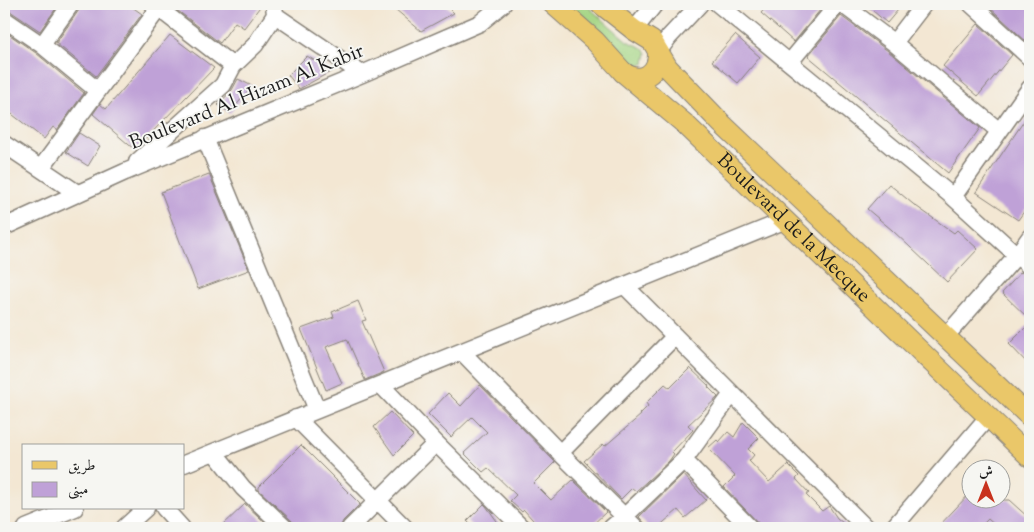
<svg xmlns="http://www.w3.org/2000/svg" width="1034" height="532" viewBox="0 0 1034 532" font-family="'Sorts Mill Goudy',Amiri,serif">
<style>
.green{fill:#a4d583;stroke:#607850}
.building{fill:#bfa1d7}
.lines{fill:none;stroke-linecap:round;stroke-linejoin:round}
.minor-casing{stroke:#888278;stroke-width:19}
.major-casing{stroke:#888278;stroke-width:22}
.minor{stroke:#fff;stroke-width:16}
.major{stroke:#eac769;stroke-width:20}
.labels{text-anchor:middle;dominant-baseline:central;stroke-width:4;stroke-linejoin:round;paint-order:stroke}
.street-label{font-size:20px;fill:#1c1c1c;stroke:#f6f6f2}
</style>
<rect width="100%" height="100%" fill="#f6f6f2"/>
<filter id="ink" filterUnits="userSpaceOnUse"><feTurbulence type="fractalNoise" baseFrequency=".02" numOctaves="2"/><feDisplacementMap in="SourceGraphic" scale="10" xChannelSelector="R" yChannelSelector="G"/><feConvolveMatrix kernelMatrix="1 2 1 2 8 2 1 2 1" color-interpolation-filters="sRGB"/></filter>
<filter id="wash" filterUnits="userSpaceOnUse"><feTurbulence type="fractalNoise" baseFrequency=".0096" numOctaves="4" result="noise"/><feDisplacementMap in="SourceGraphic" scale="20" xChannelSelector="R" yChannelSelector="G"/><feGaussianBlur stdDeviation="1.12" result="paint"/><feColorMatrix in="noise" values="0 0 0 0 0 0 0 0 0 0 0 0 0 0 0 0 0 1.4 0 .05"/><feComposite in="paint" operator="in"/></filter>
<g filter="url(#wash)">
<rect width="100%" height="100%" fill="#f3e7d3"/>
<path class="green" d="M569 4H585L627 41 643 48 647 53 645 63 636 67 630 64 621 49Z"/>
<g id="blocks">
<path class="building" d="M4 4H59L40 31 10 11 4 9Z
M81 4H128L142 14 96 76 56 43 79 10Z
M169 4H262L244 28 235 22 220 43Z
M389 4H445L454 13 421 31Z
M769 4H825L794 42 761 13Z
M865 4H903L887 23Z
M986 4H1030V45Z
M841 16 888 51 980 128 948 173 808 56Z
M978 24 1012 55 978 96 943 66Z
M4 31 36 53 84 93 57 130 53 127 44 139 4 108Z
M170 35 214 68 135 150 93 114 100 104 106 109Z
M735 35 760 57 738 83 712 61Z
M307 56 332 71 299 89 288 75Z
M238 79 252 86 230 113 218 105 232 90Z
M1030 112V203L1018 220 976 192Z
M79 133 100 146 88 166 66 152Z
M209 174 249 270 198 289 161 192Z
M889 184 913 204 954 233 957 230 978 249 947 282 892 230 867 209Z
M1021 272 1030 277V320L1002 293Z
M358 301 366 320 362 321 384 372 365 380 347 339 326 347 342 383 326 390 301 329 334 317 332 312Z
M1030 323V366L1009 344Z
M690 368 709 386 708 387 718 397 688 425 693 430 672 452 674 454 669 461 636 491 632 488 621 499 584 461 603 444 605 446 641 415 640 414 648 406 646 403 665 384 670 388Z
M480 385 555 462 534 483 551 500 573 480 606 512 589 528H540L524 510 522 512 510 501 516 495 488 468 483 472 464 453 487 432 472 417 451 437 428 414 448 393 461 406Z
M390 412 413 436 394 455 374 427Z
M743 422 759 438 748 449 754 455 749 461 769 482 788 465 799 476 796 479 809 493 806 495 822 511 829 506 837 518 849 528H763L724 487 735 476 708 448 717 440 719 442 728 432 734 437Z
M301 445 360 504 343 521 340 528H295L292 521 259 490V487Z
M683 474 706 500 685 518 678 510 657 528H649L639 517Z
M972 491V500H1009L1030 519V528H998L988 519 979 528H937Z
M245 504 271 528H220Z
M484 504 486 506 502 528H474L467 521Z"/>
</g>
</g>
<g filter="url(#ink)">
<use href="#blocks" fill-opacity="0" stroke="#888278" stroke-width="1"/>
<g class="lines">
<g class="minor-casing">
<path id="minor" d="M153 4 233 66
M718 4 953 197 1030 267
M842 4 894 43 999 131
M971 4 1030 58
M275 15 362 74
M4 19 42 45 98 91
M634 30 655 4
M894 43 924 4
M42 45 71 4
M658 52 669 37 700 4
M790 62 838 4
M205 138 317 410
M4 144 77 193
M137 162 223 85 233 66 255 45 275 15 274 4
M41 168 159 8
M953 197 1030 88
M4 227 125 172 362 74 480 23 503 4
M625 286 866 528
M946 336 1017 255 1030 237
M462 352 560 453 636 528
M381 385 436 443 522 528
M296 418 405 528
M214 452 243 488 285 528
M560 453 675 336
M684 460 750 528
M184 464 786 220
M164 508 182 528
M26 528 75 508
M124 528 146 508
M350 528 436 443
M611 528 625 516 684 460 732 394
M893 528 988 417"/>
</g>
<g class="major-casing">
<g id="major">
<path id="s1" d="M553 4 595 41 623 72 685 124 1030 457"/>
<path d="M601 4 634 30 652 41 668 68 722 124 1030 417"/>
<path d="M623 72C641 85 659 74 658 52"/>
</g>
</g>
<use href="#minor" class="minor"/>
<use href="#major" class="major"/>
</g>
</g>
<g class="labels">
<g class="street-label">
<text transform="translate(247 98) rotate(-22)">Boulevard Al Hizam Al Kabir</text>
<text stroke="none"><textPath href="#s1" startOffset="329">Boulevard de la Mecque</textPath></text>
</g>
</g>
<rect width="1034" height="532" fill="none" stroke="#f6f6f2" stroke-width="20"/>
<rect x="22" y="444" width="162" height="65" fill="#f6f6f2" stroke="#9f9f9c"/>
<rect x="32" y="461" width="25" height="8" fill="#eac769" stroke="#9f9f9c"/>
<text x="68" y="470" font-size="15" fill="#1c1c1c">طريق</text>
<rect x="32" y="482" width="25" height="15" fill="#bfa1d7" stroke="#9f9f9c"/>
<text x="68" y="494" font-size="15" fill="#1c1c1c">مبنى</text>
<g transform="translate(986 484)"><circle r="24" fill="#f6f6f2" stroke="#9f9f9c"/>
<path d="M0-4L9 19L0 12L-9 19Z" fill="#c8321e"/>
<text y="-8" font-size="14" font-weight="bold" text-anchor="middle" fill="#1c1c1c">ش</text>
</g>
</svg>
